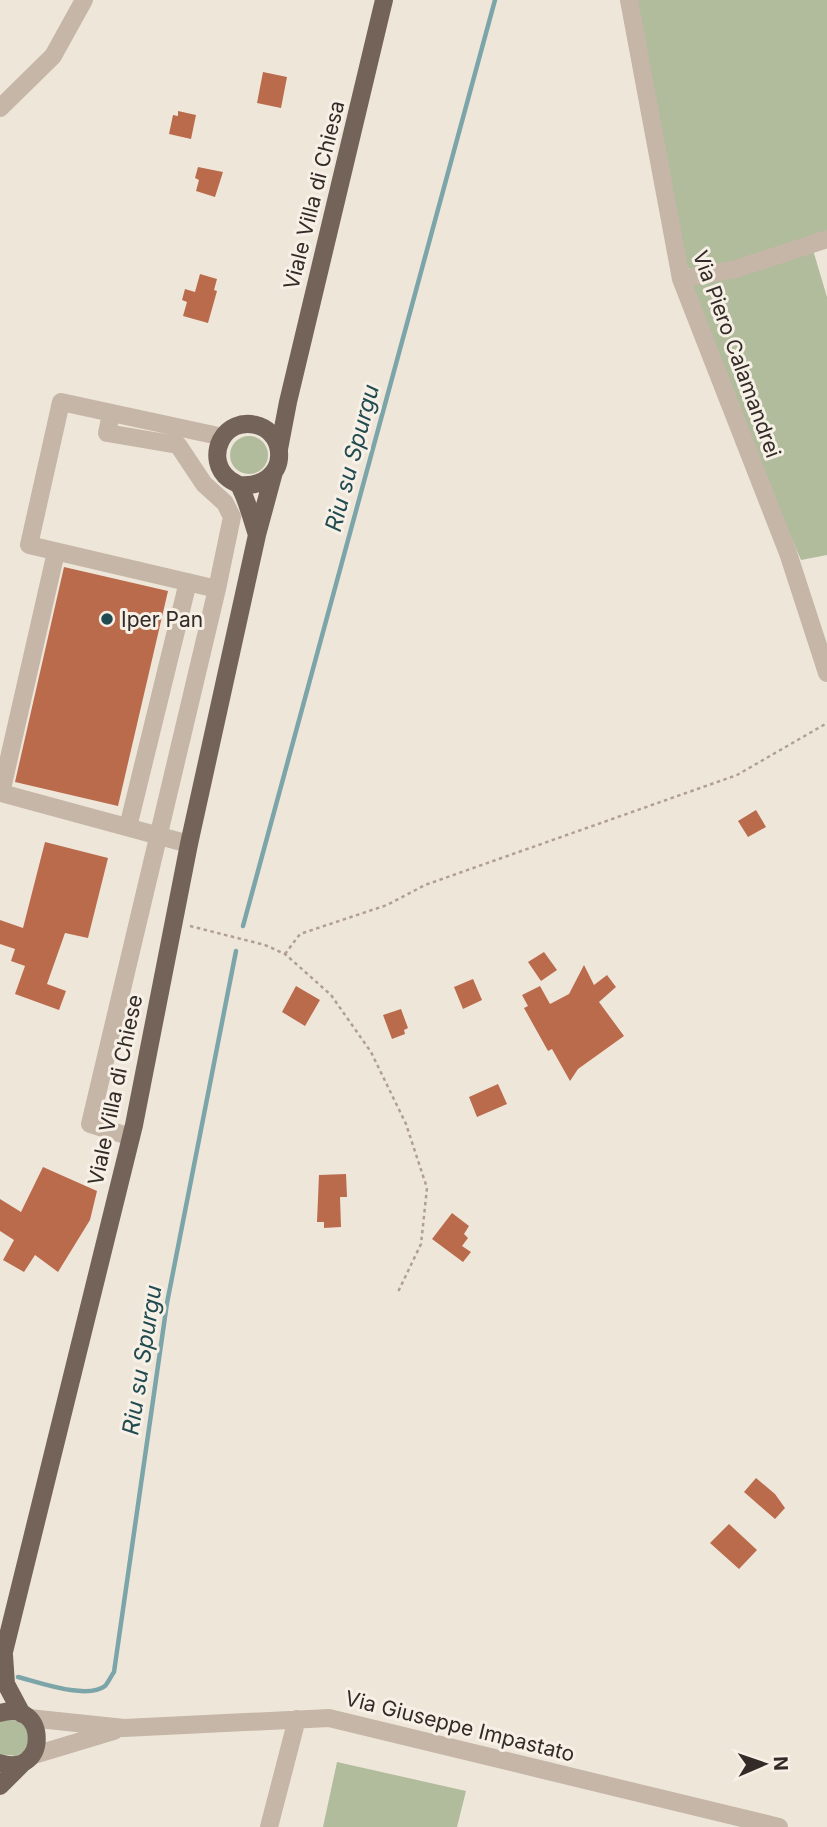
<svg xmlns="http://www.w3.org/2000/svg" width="827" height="1827" viewBox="0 0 827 1827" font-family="Inter,sans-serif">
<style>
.green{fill:#b0bc9c}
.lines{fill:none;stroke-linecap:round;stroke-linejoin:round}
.stream{stroke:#7ca5a9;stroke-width:4.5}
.building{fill:#ba6b4c}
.path{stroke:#b1a092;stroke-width:2.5;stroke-dasharray:3.5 3.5;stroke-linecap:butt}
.minor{stroke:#c5b6a7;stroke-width:18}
.major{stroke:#736359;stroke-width:18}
.poi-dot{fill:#214b50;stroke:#f7f0e6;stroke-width:2.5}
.labels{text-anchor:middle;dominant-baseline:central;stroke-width:6;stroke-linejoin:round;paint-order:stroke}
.street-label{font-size:21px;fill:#332b27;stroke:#f7f0e6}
.poi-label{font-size:21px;fill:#332b27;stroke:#f7f0e6;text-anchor:start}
.water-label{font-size:23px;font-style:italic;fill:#214b50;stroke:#f7f0e6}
</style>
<rect width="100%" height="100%" fill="#efe6da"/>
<path class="green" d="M637 0H827V232L746 260 692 270 686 267Z
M813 250 827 297V555L801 560 788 530 692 284Z
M230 455a19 19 0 1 1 38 0a19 19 0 1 1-38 0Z
M6 1719 22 1722 30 1736 25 1751 16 1756 0 1754V1722Z
M337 1762 466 1791 457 1827H323Z"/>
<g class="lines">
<path class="stream" d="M243 926 495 0
M18 1677C38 1682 87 1700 105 1686 108 1683 111 1676 114 1672L167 1303 236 951"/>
</g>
<path class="building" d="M263 72 287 77 281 108 257 103Z
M178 111 196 115 191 139 169 134 173 115 178 116Z
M198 167 223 172 215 197 196 191 199 180 195 178Z
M200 274 217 279 214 290 217 291 208 323 183 316 187 302 182 300 185 289 195 292Z
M64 567 168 591 118 806 15 782Z
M756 810 766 827 748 837 738 821Z
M45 842 108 858 88 938 65 933 47 984 66 991 59 1010 15 994 25 966 11 961 15 949 0 944V920L23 928Z
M544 952 557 970 541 981 528 962Z
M584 965 594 985 607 975 616 987 599 1002 624 1036 578 1069 570 1081 552 1049 548 1051 524 1008 528 1006 522 995 540 986 550 1004 569 994Z
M473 979 482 1000 463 1009 454 987Z
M296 986 320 1000 305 1026 282 1012Z
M401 1009 408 1028 404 1030 405 1034 392 1039 383 1015Z
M498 1084 507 1104 477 1117 469 1097Z
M43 1167 97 1191 90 1220 58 1272 35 1255 24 1272 3 1260 14 1240 0 1231V1199L21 1212Z
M346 1174 347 1197H340L341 1227 324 1228V1222H317L319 1175Z
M452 1213 469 1226 464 1234 468 1238 462 1246 471 1252 463 1262 432 1239Z
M756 1478 775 1494 785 1508 775 1519 744 1492Z
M729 1524 757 1550 739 1569 710 1543Z"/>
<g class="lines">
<path class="path" d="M190 926 265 945 285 954 331 995 371 1052 406 1124 427 1188 421 1244 397 1294
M285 954 300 934 387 905 425 885 737 775 827 723"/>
<path class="minor" d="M629 0 681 279 788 553 827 673
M0 108 53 56 84 0
M681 279 736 269 827 239
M111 414 107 433 178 445 204 484 225 503 232 517 217 589 90 1124 131 1137
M56 552 1 793 189 844
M217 589 29 545 61 402 223 437
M128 827 188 582
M29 1718 124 1728 329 1718 779 1827
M31 1756 114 1731
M269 1827 297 1719"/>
<path class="major" d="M279 449 288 402 384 0
M240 485C260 487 281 475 279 452 277 422 235 413 221 440 214 454 217 470 229 479 234 483 239 483 241 489 248 503 252 520 257 535
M4 1655 6 1684 22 1714
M0 1668 134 1125 189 844 257 535 274 472
M0 1713C49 1698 49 1779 0 1763
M0 1786 24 1762"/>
</g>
<circle class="poi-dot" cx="107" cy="619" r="7"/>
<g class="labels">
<g class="street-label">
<text transform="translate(314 195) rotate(-76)">Viale Villa di Chiesa</text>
<text transform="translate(737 354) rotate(70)">Via Piero Calamandrei</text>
<text transform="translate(115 1090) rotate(-78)">Viale Villa di Chiese</text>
<text transform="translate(460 1726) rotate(14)">Via Giuseppe Impastato</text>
</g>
<g class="poi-label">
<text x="121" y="619">Iper Pan</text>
</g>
<g class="water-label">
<text transform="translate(352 458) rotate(-75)">Riu su Spurgu</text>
<text transform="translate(142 1360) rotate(-81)">Riu su Spurgu</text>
</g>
</g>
<g transform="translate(764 1764) rotate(88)" stroke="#f7f0e6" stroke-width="5" paint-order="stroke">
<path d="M0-5L12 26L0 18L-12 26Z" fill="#332b27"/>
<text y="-10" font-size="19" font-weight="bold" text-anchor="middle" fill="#332b27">N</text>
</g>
</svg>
